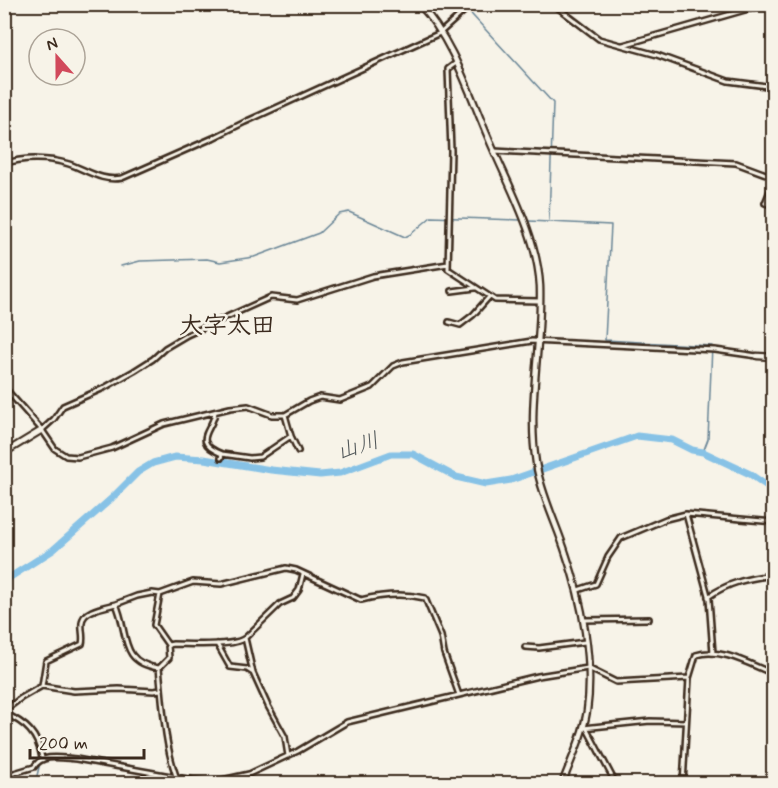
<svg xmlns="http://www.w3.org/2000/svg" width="778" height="788" viewBox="0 0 778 788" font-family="Mynerve,'Klee One',sans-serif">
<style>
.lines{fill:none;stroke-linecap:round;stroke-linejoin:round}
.stream{stroke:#698596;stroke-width:1.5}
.river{stroke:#87c2e6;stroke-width:7}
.street-casing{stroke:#3b2a1e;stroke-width:8}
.secondary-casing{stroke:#3b2a1e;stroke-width:9}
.street{stroke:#f7f3e8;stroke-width:3}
.secondary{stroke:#f7f3e8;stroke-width:4.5}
.labels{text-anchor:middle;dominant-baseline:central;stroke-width:5;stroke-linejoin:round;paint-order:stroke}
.water-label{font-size:22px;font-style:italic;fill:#52585a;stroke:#f7f3e8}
.quarter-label{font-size:24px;font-weight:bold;fill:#3b2a1e;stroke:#f7f3e8}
</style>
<rect width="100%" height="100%" fill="#f7f3e8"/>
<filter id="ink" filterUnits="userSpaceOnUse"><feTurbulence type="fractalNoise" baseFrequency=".0167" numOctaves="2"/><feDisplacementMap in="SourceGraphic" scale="12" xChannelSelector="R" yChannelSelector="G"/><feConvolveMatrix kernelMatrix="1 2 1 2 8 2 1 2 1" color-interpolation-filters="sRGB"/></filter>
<g filter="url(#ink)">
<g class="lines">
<path class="stream" d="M462 4 553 103 549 220
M529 221 611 225 605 340 712 346 708 439 703 452
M121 266 140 261 207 259 220 262 254 257 319 233 339 214 349 212 405 237 411 234 431 217 520 220
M4 716 25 727
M35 784 40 763"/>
<path class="river" d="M4 581 53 550 111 499 138 472 153 463 175 457 204 459 271 470 320 475 340 473 391 454H413L456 477 486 484 511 480 637 436 672 440 692 450 703 452 750 474 774 491"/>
<g class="street-casing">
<path id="street" d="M553 4 599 39 657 55 728 81 774 87
M623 45 766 4
M456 63 448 69 451 151 448 269 495 300 540 301
M494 151 736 163 774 177
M4 164C23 157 50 158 69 164 87 170 102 182 122 178L213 138 245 122 440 33 472 4
M774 181 765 203 774 206
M452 291 475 288
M449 322 460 325 473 315 489 297
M4 387 42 430 55 449 66 456 78 457 112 448 164 424 230 408 248 406 272 415H285L309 401 320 397 340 400 372 387 393 366 403 362 532 341 715 350 757 356
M215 412C213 431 190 441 222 454L221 458
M285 415 291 436 298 451
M42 430 54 419 63 406 104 388 134 371 153 359 165 348 187 335 271 297 297 300 373 276 448 264
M222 454 250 458 260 457 291 436
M686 514 709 599 713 653
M578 590 596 584 608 557 621 538 666 519 686 514 774 522
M160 594 154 625 168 645
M708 597C729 582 749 578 774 575
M116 604 137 596 152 593 160 594 193 582 221 584 286 568 296 570 361 600C381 595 404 593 425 598L441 636 444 653 459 695
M584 620 649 619
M217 644 230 667 247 669 253 673
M525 647 539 648 585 642
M159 668C163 704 164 742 176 776
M42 686 46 661 82 644C84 636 81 631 82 623 82 610 105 607 116 604 129 632 118 663 159 668L169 658 168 645 173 644C189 644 234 647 245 638
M4 711 21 698 42 686 74 691 119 689 154 691 160 690
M4 713C26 723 38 734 42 758
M583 728 650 721 686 722
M587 729 616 784
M288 756 285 737 268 706 253 673 245 638 280 604 293 598 299 590 303 574
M4 776 34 767C42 753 62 758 76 759L193 780 213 782 249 774 298 751 347 722 538 676 588 668 616 682 689 678
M683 784 689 678 696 655C721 647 751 665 774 674"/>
</g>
<g class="secondary-casing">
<path id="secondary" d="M419 4C453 40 469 93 488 137 508 185 537 234 540 286 542 345 527 405 536 463 541 494 557 525 566 554 582 600 594 662 587 711 583 736 571 760 562 784
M757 356 774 357
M4 453 42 430"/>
</g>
<use href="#street" class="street"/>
<use href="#secondary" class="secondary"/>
</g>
</g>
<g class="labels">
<g class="water-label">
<text transform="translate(358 447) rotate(-18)">山川</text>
</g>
<g class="quarter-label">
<text x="227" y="326">大字太田</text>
</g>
</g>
<rect width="778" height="788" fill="none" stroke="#f7f3e8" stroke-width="24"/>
<rect x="12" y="12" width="754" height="764" fill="none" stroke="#3b2a1e" stroke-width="2" filter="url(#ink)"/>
<g transform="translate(57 57) rotate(339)"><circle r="28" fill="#f7f3e8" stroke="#aca397" stroke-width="1.5"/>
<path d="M0-4.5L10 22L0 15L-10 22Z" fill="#d1495b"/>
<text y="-9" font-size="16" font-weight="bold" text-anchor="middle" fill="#3b2a1e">N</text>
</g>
<path d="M30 749v9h114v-9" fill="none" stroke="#3b2a1e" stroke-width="3"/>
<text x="39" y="749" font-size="18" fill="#3b2a1e" stroke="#f7f3e8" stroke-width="4.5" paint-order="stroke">200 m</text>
</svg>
